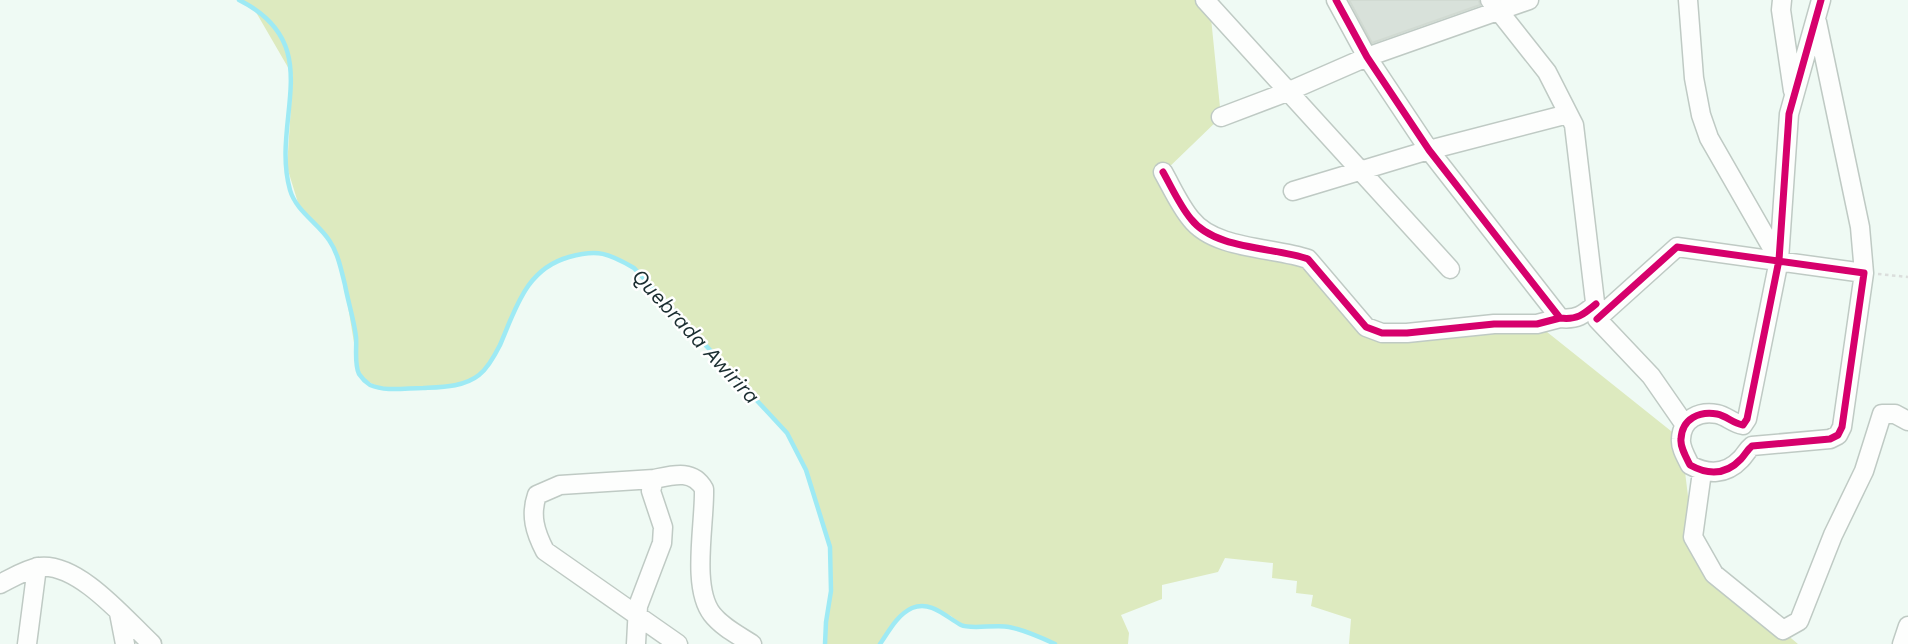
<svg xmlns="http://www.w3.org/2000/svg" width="1908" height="644" viewBox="0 0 1908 644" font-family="'Work Sans',sans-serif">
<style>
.green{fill:#ddeabf}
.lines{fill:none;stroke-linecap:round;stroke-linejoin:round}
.stream{stroke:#9eeaf4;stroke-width:4.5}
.building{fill:#d8e1da;stroke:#d1dad2;stroke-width:2}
.minor-casing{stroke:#bfcac4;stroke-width:21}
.path{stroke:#dbdedc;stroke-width:2.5;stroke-dasharray:3.5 3.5;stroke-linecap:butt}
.minor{stroke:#fdfefd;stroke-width:18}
.cycleway-casing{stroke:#fff;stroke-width:11}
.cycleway{stroke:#d6006c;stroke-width:7}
.labels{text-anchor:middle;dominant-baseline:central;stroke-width:5;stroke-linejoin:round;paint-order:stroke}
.water-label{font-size:21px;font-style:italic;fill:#1a2d30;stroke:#fff}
</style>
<rect width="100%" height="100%" fill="#effaf4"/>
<path class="green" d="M239 0H1205L1210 8 1221 117 1163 173 1192 221 1295 255 1366 327 1537 324 1681 439 1693 537 1714 574 1798 644H1349L1351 619 1311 606 1313 595 1296 593 1297 581 1272 578 1273 563 1225 558 1218 572 1162 585V599L1121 615 1129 633 1128 644H1055L1033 633 1009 626H963L951 616 933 608 914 607 900 615 880 644H825L826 622 831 591 830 547 806 470 787 433 634 268C607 252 599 249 568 258 508 274 519 340 480 374 463 390 434 387 413 388 390 389 375 391 359 373L343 276 329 240 299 206 287 167 293 76 253 7Z"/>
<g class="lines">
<path class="stream" d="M239 0C329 45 270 119 290 190 296 211 318 223 329 240 338 253 341 269 345 285 348 302 354 319 356 337 357 347 354 364 359 374 361 377 367 383 370 385 386 392 406 388 423 388 442 387 464 387 479 375 488 368 495 355 500 345 516 308 526 269 569 257 598 249 608 253 634 268L787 433 806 470 830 547 831 591 826 622 825 644
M880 644C889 631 897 615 912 608 931 600 946 617 961 625 971 630 996 624 1009 627 1025 630 1040 637 1055 644"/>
</g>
<path class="building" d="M1349 0H1479L1480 5 1372 43Z"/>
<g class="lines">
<g class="minor-casing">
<path id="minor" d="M1205 0 1450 269
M1336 0 1367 57 1429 150 1560 318C1577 320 1583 315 1596 304
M1490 0 1547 72 1574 125 1597 319 1651 376 1685 425
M1688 0 1694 78 1701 115 1709 138 1779 260
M1782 0 1781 10 1793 91
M1817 22 1860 227 1864 273
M1221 117 1287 92 1367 57 1529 0
M1163 172C1172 188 1180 206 1191 219 1215 250 1274 247 1308 259L1366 327 1382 333H1407L1494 324H1537L1560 318
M1293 191 1429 150 1568 114
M1597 319 1677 247 1864 273 1842 427 1838 435 1830 439 1752 446C1747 450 1745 455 1741 459 1726 475 1708 475 1690 465 1686 457 1680 447 1681 439 1682 418 1700 411 1717 414 1727 416 1732 423 1743 425L1747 419 1779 260 1789 114 1821 0
M1702 472 1693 537 1714 574 1783 630 1799 621 1833 535 1864 471 1882 414H1895L1908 421
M654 479 560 485 537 495C530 515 535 532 545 551L678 644
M0 584C12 578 26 569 40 567 79 563 125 619 152 644
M119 613 125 644
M27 644 37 567
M636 644 638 606 662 543 663 527 651 491 654 479C673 475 693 469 704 489 705 523 691 587 712 614 722 627 738 635 752 644
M1902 644 1908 626"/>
</g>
<path class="path" d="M1878 274 1908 277"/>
<use href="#minor" class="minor"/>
<g class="cycleway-casing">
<path id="cycleway" d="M1336 0 1367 57 1429 150 1560 318C1577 320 1583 315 1596 304
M1163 172C1172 188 1180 206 1191 219 1215 250 1274 247 1308 259L1366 327 1382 333H1407L1494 324H1537L1560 318
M1597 319 1677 247 1864 273 1842 427 1838 435 1830 439 1752 446C1747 450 1745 455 1741 459 1726 475 1708 475 1690 465 1686 457 1680 447 1681 439 1682 418 1700 411 1717 414 1727 416 1732 423 1743 425L1747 419 1779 260 1789 114 1821 0"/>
</g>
<use href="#cycleway" class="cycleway"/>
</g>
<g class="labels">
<g class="water-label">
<text transform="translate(696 336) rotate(47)">Quebrada Awirira</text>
</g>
</g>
</svg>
